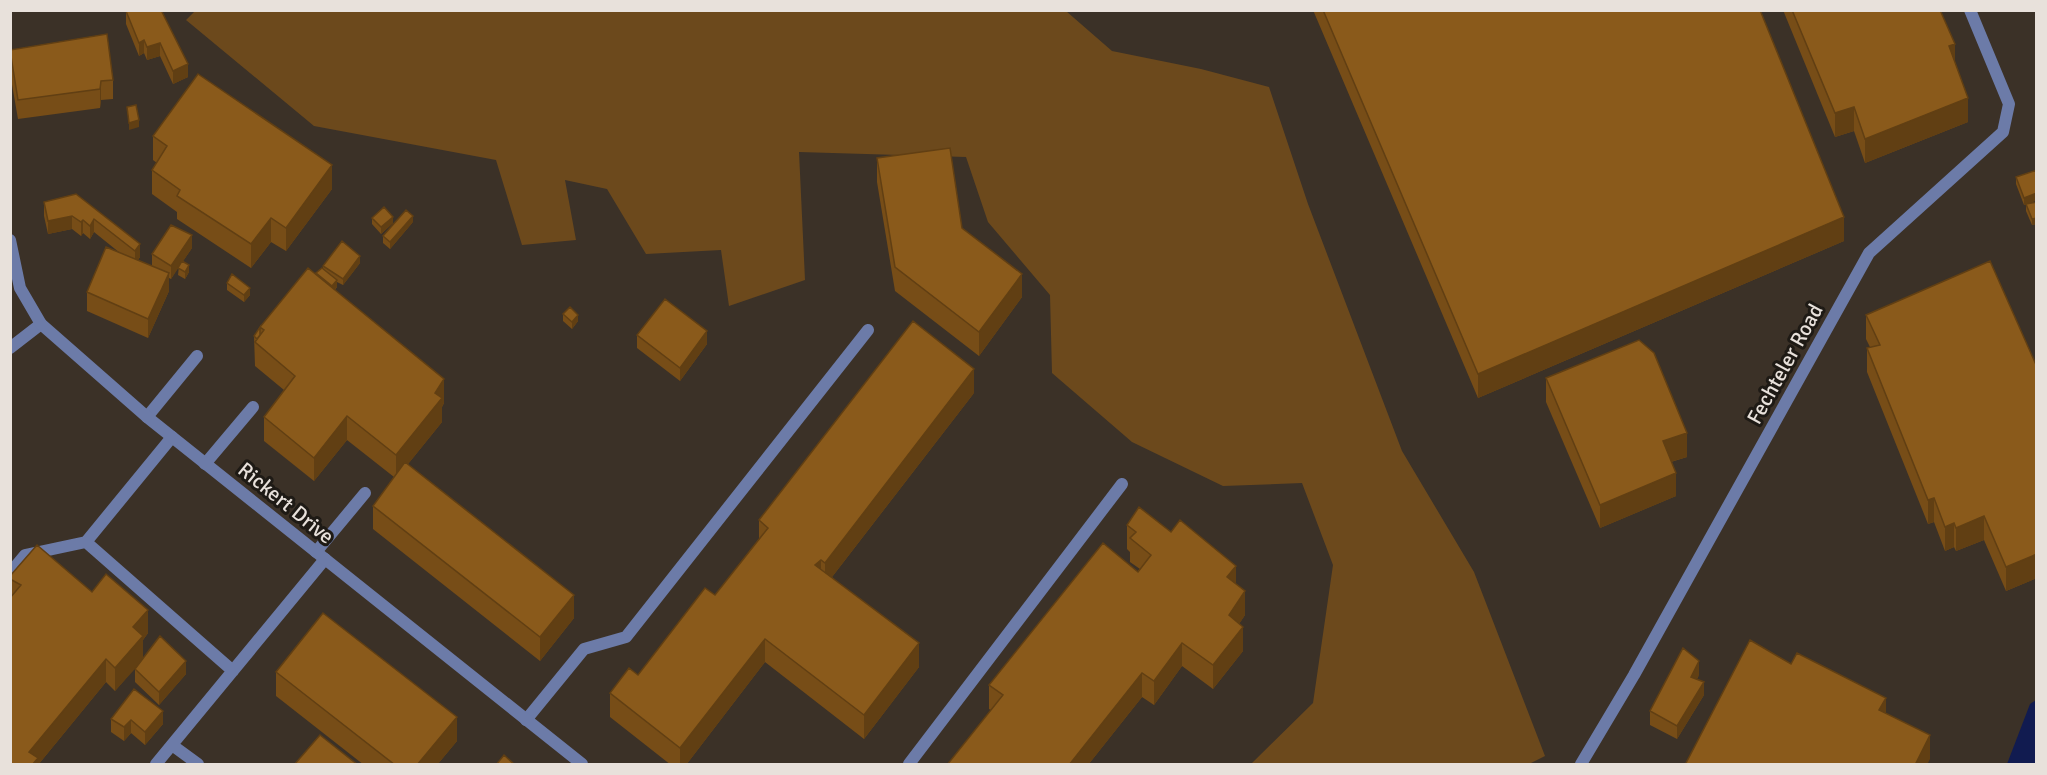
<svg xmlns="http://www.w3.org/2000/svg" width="2047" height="775" viewBox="0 0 2047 775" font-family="Signika,sans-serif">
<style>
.green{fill:#6c491c}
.water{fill:#111b50}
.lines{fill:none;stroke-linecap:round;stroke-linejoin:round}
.lane{stroke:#6c7ba8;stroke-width:12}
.street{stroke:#6c7ba8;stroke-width:12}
.wall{fill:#774d17}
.shaded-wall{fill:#613f13}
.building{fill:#8a5a1b;stroke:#613f13;stroke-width:1.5}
.labels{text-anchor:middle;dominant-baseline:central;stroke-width:6;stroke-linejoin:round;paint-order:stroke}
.street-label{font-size:21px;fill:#e8e1db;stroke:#1e1a15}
</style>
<rect width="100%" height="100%" fill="#3b3127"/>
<path class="green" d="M196 10 1066 11 1112 51 1201 69 1269 87 1308 204 1402 451 1474 572 1545 756 1529 764H1251L1313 703 1333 565 1302 483 1223 486 1132 442 1052 373 1050 295 988 222 966 157 799 152 805 280 729 306 721 250 646 254 607 189 565 180 576 240 522 245 496 160 314 126 186 20Z"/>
<path class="water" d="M2036 700V764H2007L2030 704Z"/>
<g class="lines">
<path class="lane" d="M10 348 41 324
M147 417 197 356
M205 464 253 407
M86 542 233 671
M316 552 365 493
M10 573 25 555 86 542 172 437
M526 720 584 649 626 637 868 330
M172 745 198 764
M156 764 325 559
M909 764 1122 484"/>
<path class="street" d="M10 240 20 288 41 324 147 417 582 764
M1581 764 1634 675 1869 253 2003 132 2009 104 1970 10"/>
</g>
<path class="wall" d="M161 10 188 77 173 84 160 56 147 60 144 53 139 56 126 24V11Z
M1313 10H1760L1844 241 1478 398Z
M1783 10H1940L1955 62 1968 122 1865 163 1854 131 1835 137Z
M10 50 113 80V99L101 100 100 108 18 119 10 73Z
M153 136 332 189 286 251 271 242 251 268 177 219V212L152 194V170L157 163 153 160Z
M877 158 962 228 1022 297 979 356 895 291 877 182Z
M2037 170V200L2024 205 2016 184V177Z
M76 194 140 244V257L138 260 152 266V254L192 248 183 261 189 272 185 279 178 275 179 266 171 279 169 278V291L148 338 87 311V292L120 253 94 232 90 239 83 233 81 236 72 229 48 234 44 216V202Z
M2037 202V224L2032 225 2026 211V204Z
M372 218 393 223 381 234 372 224Z
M413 222 390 249 383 243V236Z
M360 263 343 285 337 282V287L335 290 444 403 442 407V422L408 464 574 618 540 661 373 529V506L394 477 347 440 314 481 264 441V417L284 390 255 366 254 336 260 327 316 275V273L323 269V266Z
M227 283 250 295 244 302 227 290Z
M563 314 578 321 572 329 563 321Z
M1866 315 2037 367V578L2006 591 1984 540 1956 551 1954 547 1945 551 1934 522 1928 524 1867 372V348L1870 347 1866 339Z
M637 335 707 344 680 381 637 348Z
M1546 378 1687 457 1671 462 1676 496 1600 528 1546 402Z
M974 393 832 577 919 667 864 739 765 662 686 765H671L610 717V693L638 675 715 595 759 539V520Z
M1127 525 1236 584 1245 615 1239 624 1243 651 1213 689 1182 666 1154 705 1142 697 1088 765H947L991 710 989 709V685L1140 569 1130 562V552L1127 549Z
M10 576 92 592 148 633 143 640V659L186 674 159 705 135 682V669L139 663 115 691 106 682 38 765H10Z
M276 672 457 741 437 765H364L276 696Z
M1699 675 1697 679 1704 695 1677 739 1650 725V711Z
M134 689 163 724 145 745 131 733 124 741 111 732V719Z"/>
<path class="shaded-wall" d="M144 40V53L139 56V43Z
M160 43V56L147 60V47Z
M1955 44V68L1949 46Z
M188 64V77L173 84V71Z
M101 81V100L100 108V89Z
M1968 98V122L1865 163V139Z
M1854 107V131L1835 137V113Z
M139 120V127L129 130V123Z
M332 165V189L286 251V228Z
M2037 193V200L2024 205V198Z
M72 216V229L48 234V221Z
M413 216V222L390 249V242Z
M393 217V223L381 234V227Z
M1844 217V241L1478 398V374Z
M271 218V242L251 268V244Z
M2037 218V224L2032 225V219Z
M94 219V232L90 239V226Z
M83 220V233L81 236V222Z
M192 235V248L171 279V266Z
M140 244V257L135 264V251Z
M360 256V263L343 285V279Z
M189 265V272L185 279V272Z
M169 273V291L148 338V319Z
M1022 274V297L979 356V332Z
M337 280V287L332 293V286Z
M250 288V295L244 302V295Z
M578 315V321L572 329V322Z
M707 331V344L680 381V368Z
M974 369V393L825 586V563Z
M444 379V403L442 407V422L396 479V455Z
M347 416V440L314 481V458Z
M1687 433V457L1663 464V441Z
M1676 473V496L1600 528V505Z
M1934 498V522L1928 524V500Z
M1984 516V540L1956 551V528Z
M1954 523V547L1945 551V527Z
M2037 554V578L2006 591V567Z
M821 560V583L815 565Z
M1236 566V590L1227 577Z
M1245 591V615L1229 639V615Z
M574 595V618L540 661V637Z
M148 610V633L143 640V660L115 691V668L133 627Z
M1243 627V651L1213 689V665Z
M765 639V662L686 765H680V748Z
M919 643V667L864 739V715Z
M1182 643V666L1154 705V681Z
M106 659V682L38 765H29V752Z
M186 661V674L159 705V692Z
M1699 661V675L1691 690V677Z
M1142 673V697L1088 765H1069Z
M1704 682V695L1677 739V726Z
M1886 698V722L1879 710Z
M163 711V724L145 745V732Z
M457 717V741L437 765H417Z
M131 720V733L124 741V727Z
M1930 735V759L1927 765H1915Z"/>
<path class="building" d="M127 10H161L188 64 173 71 160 43 147 47 144 40 139 43 126 11Z
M1323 10H1760L1844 217 1478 374Z
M1792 10H1940L1955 44 1949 46 1968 98 1865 139 1854 107 1835 113Z
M107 34 113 80 101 81 100 89 18 100 10 50Z
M198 74 332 165 286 228 271 218 251 244 177 196 180 190 152 170 167 146 153 136Z
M136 105 139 120 129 123 127 107Z
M950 148 962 228 1022 274 979 332 895 267 877 158Z
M2037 170V193L2024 198 2016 177Z
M76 194 140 244 135 251 94 219 90 226 83 220 81 222 72 216 48 221 44 202Z
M2037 202V218L2032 219 2026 204Z
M384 207 393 217 381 227 372 218Z
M406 210 413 216 390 242 383 236Z
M171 225 192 235 171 266 152 254Z
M342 241 360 256 343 279 323 266Z
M106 247 169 273 148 319 87 292Z
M182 261 189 265 185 272 178 268Z
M1990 261 2037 367V494H2036L2037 496V554L2006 567 1984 516 1956 528 1954 523 1945 527 1934 498 1928 500 1867 348 1880 345 1866 315Z
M308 268 444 379 435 393 442 398 396 455 347 416 314 458 264 417 295 376 255 342 264 330 260 327Z
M322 268 337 280 332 286 316 273Z
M232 274 250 288 244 295 227 283Z
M665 299 707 331 680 368 637 335Z
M570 307 578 315 572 322 563 314Z
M913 321 974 369 825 563 821 560 815 565 919 643 864 715 765 639 680 748 610 693 629 668 638 675 705 588 715 595 768 528 759 520Z
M260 327V335L257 339 254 336Z
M1639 340 1654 353 1687 433 1663 441 1676 473 1600 505 1546 378Z
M405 462 574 595 540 637 373 506Z
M1139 507 1171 532 1180 520 1236 566 1227 577 1245 591 1229 615 1243 627 1213 665 1182 643 1154 681 1142 673 1069 765H947L1003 695 989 685 1103 543 1138 572 1151 555 1130 538 1136 532 1127 525Z
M37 545 92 592 106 574 148 610 133 627 143 636 115 668 106 659 29 752 38 758 32 765H10V598L21 585 10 579V576Z
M323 613 457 717 417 765H395L276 672Z
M160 636 186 661 159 692 135 669Z
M1750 640 1791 664 1797 653 1886 698 1879 710 1930 735 1915 765H1685Z
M1683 648 1699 661 1691 677 1704 682 1677 726 1650 711Z
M134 689 163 711 145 732 131 720 124 727 111 719Z
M320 735 358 765H294Z
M504 755 515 765H496Z"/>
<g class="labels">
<g class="street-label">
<text transform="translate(1785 364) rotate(-61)">Fechteler Road</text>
<text transform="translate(286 503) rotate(39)">Rickert Drive</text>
</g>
</g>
<rect width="2047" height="775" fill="none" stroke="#e8e1db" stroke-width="24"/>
</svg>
